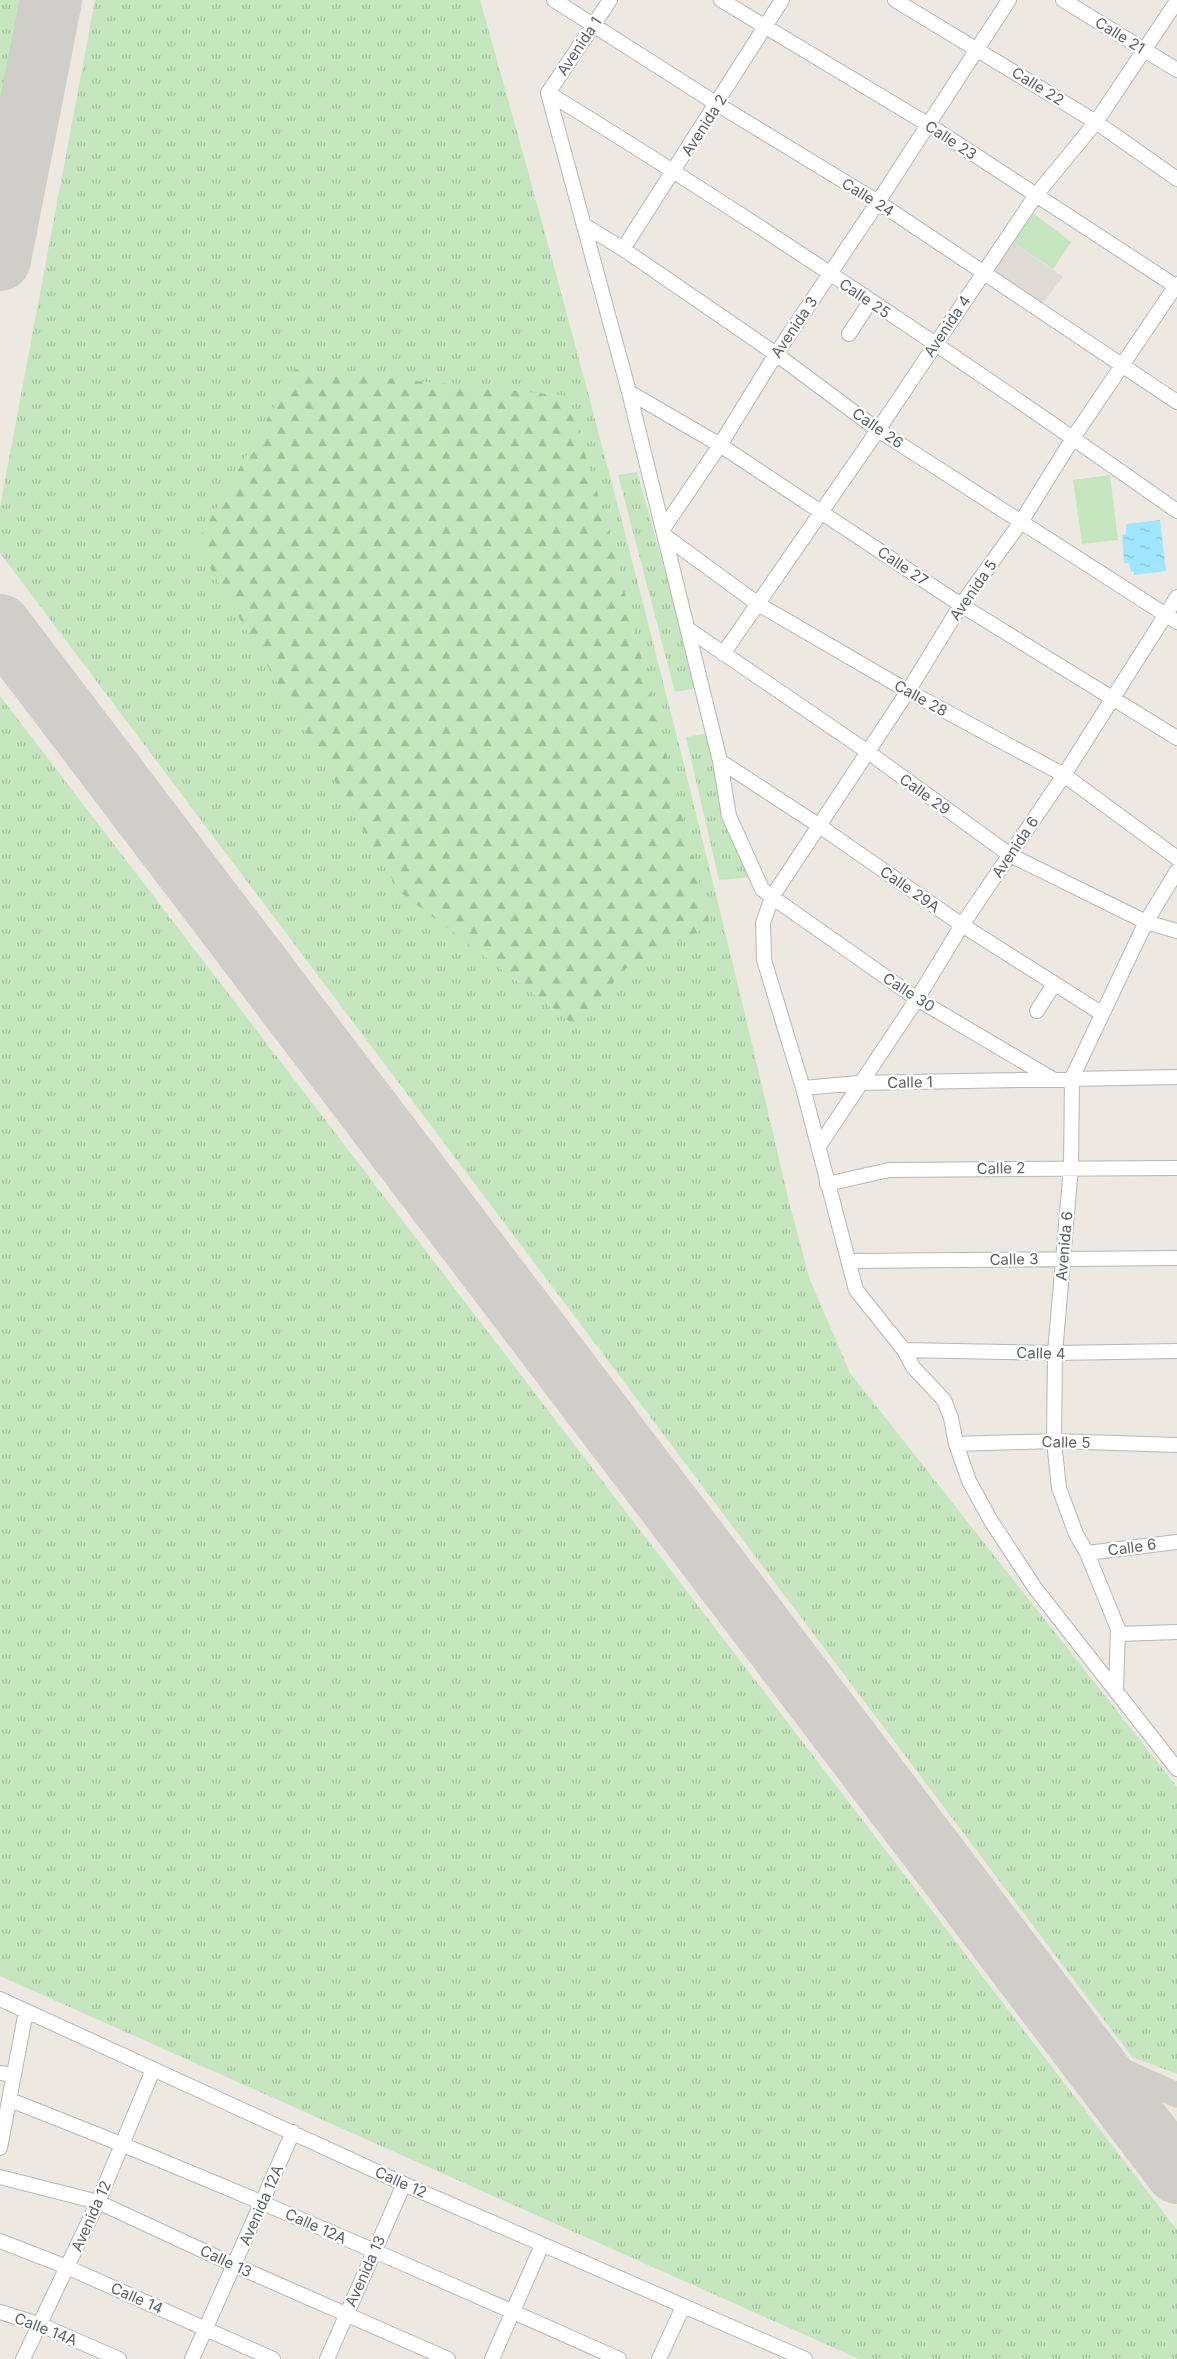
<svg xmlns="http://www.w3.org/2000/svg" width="1177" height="2359" viewBox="0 0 1177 2359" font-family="Inter,sans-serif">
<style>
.education{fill:#dfdad3}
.grass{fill:url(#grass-tufts)}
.forest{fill:url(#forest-firs)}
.pitch{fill:#c5e6be}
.water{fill:url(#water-ripples)}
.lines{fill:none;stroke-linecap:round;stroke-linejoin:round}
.taxiway{stroke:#cfceca;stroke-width:25}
.runway{stroke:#cfceca;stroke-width:62}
.minor-casing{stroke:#b3b6ba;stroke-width:16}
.minor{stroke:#fff;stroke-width:14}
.labels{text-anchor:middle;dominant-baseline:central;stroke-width:4.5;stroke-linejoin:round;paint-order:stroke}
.street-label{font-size:15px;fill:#5a6063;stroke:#fff}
</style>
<defs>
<pattern id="grass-tufts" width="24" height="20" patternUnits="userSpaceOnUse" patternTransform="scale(1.25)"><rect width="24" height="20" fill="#c5e6be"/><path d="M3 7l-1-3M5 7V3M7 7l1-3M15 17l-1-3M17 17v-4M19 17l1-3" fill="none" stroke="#a3be9e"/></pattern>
<pattern id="forest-firs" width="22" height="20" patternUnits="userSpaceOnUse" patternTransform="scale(1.25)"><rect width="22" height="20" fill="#c5e6be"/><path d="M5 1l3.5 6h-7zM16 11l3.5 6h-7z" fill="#a3be9e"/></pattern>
<pattern id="water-ripples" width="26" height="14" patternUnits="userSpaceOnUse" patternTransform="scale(1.25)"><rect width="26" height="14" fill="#a0e6ff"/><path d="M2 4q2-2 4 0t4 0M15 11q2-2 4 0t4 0" fill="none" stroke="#85bed2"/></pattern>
</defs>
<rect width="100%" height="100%" fill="#ede9e2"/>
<path class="education" d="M1011 241 1063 277 1041 305 990 272Z"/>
<path class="grass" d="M0 0H20L0 109Z
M95 0H480C593 398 696 799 789 1202L810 1280 850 1373 1177 1787V2074L1132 2057 0 553V507Z
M637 472 698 688 675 692 618 475Z
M0 696 1177 2230V2359H859L0 1976Z
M709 733 753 877 719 880 686 737Z"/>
<path class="forest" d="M296 369 567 396 608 527 710 925 623 970 578 1028 400 892 196 544Z"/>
<path class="pitch" d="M1032 212 1071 242 1053 269 1011 241Z
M1110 475 1118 540 1082 544 1073 480Z"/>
<path class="water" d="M1160 520 1166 571 1134 575V572L1131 571 1129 563H1124L1122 535 1126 534V524Z"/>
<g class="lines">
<path class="taxiway" d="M1087 2055 1177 2095"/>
<path class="runway" d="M0 260 51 0
M0 625 1177 2173"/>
<g class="minor-casing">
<path id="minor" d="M554 0 717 104 878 202 1177 402
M721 0 929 125 1177 287
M895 0 1096 122 1177 179
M1063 0 1177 70
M548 93 629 392 720 761 729 816 762 889 772 897 763 923 764 960 803 1088 856 1290 904 1350 913 1367 944 1400 951 1418 956 1444 969 1481 991 1521 1035 1588 1177 1769
M548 93C762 224 971 366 1177 511
M548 93 610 0
M584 225 623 249 776 354 878 430 1177 622
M623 249 782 0
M849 334 870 302
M629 392 720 445 961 605 1177 738
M663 529 720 445 776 354 878 202 1009 0
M665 536 758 604 908 691 1064 775 1177 858
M688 629 868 752 1010 855 1146 922 1177 931
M723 654 878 430 1036 195 1096 122 1177 1
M720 761 818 825 962 925 1101 1013
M1037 1011 1054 984
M1051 1078 917 999 772 897 908 691 961 605 1021 522 1073 438 1177 284
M803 1088 859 1083 1177 1077
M819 1146 917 999 962 925 1064 775 1177 597
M827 1184 889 1170 1177 1168
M850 1261 1177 1258
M904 1350 1055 1353 1177 1351
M956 1444 1054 1441 1177 1445
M1087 1553 1177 1542
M1119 1634 1177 1632
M1116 1691 1118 1629 1087 1553 1076 1534 1059 1488 1054 1441 1055 1353 1071 1167 1072 1078 1146 922 1177 871
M0 1999 404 2184 805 2359
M0 2073 14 2075
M10 2100C216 2180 417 2269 619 2359
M0 2148 26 2011
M0 2177 98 2202 234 2265 448 2359
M0 2241 67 2267 273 2359
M0 2312 41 2325 119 2359
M23 2359 98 2202 153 2070
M192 2359 293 2132
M327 2359 404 2184
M492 2359 542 2245
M659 2359 683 2307"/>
</g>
<use href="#minor" class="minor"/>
</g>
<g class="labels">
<g class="street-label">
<text transform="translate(1120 35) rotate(32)">Calle 21</text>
<text transform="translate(579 46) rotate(-56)">Avenida 1</text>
<text transform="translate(1038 86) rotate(32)">Calle 22</text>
<text transform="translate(704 125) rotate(-57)">Avenida 2</text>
<text transform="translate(951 140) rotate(33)">Calle 23</text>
<text transform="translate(868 197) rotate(32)">Calle 24</text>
<text transform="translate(865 298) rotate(34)">Calle 25</text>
<text transform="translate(947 326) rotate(-56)">Avenida 4</text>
<text transform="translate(794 327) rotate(-56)">Avenida 3</text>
<text transform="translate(878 428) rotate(35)">Calle 26</text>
<text transform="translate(903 566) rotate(34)">Calle 27</text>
<text transform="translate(973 590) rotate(-55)">Avenida 5</text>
<text transform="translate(921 698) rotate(29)">Calle 28</text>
<text transform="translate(925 794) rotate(36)">Calle 29</text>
<text transform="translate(1015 847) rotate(-56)">Avenida 6</text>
<text transform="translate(910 889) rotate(35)">Calle 29A</text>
<text transform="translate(909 992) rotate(33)">Calle 30</text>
<text transform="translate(910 1082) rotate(-1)">Calle 1</text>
<text transform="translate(1001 1168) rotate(-1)">Calle 2</text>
<text transform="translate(1064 1246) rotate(-85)">Avenida 6</text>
<text transform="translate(1014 1259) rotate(-1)">Calle 3</text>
<text transform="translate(1041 1353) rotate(1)">Calle 4</text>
<text transform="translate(1066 1442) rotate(1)">Calle 5</text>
<text transform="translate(1132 1547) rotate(-8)">Calle 6</text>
<text transform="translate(401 2182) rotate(24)">Calle 12</text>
<text transform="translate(261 2205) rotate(-66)">Avenida 12A</text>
<text transform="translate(91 2216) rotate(-66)">Avenida 12</text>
<text transform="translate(316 2226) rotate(24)">Calle 12A</text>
<text transform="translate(226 2261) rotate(25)">Calle 13</text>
<text transform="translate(365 2271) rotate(-66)">Avenida 13</text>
<text transform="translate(137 2298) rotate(24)">Calle 14</text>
<text transform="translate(46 2329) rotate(21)">Calle 14A</text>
</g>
</g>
</svg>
